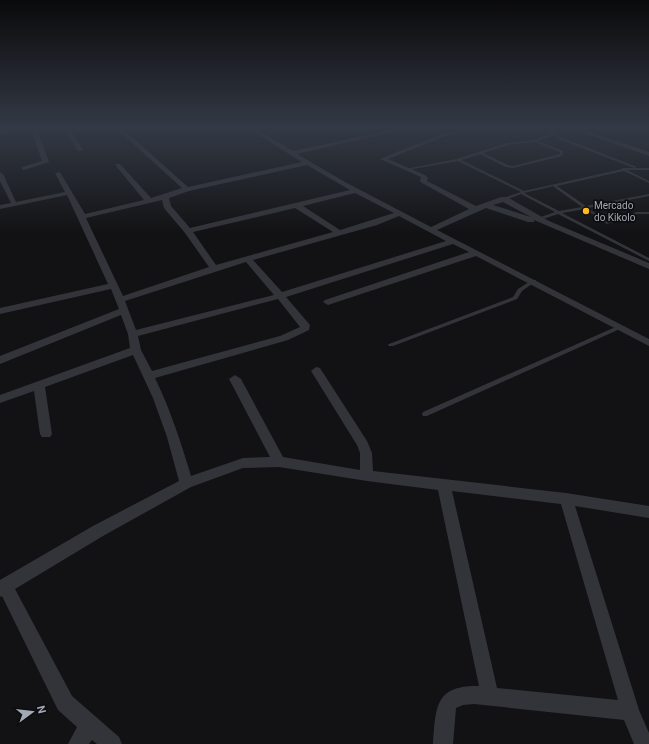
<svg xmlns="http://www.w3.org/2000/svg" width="649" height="744" viewBox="0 0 649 744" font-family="Roboto,sans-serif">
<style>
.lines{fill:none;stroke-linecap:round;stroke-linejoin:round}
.service{fill:#33343a;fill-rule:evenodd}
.minor{fill:#33343a;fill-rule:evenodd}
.tertiary{fill:#33343a;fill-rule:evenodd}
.poi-dot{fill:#ffb91f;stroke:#0d0d0f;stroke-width:1.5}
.labels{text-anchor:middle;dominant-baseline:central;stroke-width:3.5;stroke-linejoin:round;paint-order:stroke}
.far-poi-label{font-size:10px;fill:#a2a8b6;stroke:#0d0d0f;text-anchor:start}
</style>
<rect width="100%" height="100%" fill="#121214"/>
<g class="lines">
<path class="service" d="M289 129H293L263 136 262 135Z
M546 129H548L563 138 637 167 634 168 561 140 554 135 538 141 563 151 562 156 513 168 506 167 480 154 461 160 524 191 622 169 623 168H649V170H627L649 181V183L624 171 557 186 586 206 649 194V196L588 208 607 222 637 212H649V214H637L607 224 585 209 562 213 649 258V261L558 214 540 220H538V218L555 212 521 194 505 200H503V198L521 192 458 161 407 170 405 169 457 159 507 143 534 140 552 133ZM535 142 560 152V154L513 166 508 165 483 153 508 145ZM554 186V187L582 207 559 211 524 193Z
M532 280H536V281L522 291 517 299 393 346H389L388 345 389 344 513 297 518 289Z
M620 325 622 326V328L427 416H423L422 414 423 412Z"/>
<path class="minor" d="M31 129H37L49 162 24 170 22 169V167L42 161Z
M64 129H70L83 150 82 151H78Z
M117 129H123L188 187 302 162 249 129H256L293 151 396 129H405L297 154 345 182 431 227 469 209 422 183 420 181 421 177 380 159 444 133 473 129 448 135 388 159 425 175 428 178 427 181 476 206 501 197H507L549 221 649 263V269L534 220V222H528L486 208 437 230 649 339V346L476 256 331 304 328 305 323 302 325 300 469 252 453 244 286 297 310 325 309 330 288 340 155 378C170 409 181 442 191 476L243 458 270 457 229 379 235 375 241 379 283 457 360 470V453L357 445 311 371 316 367 320 368 367 441 372 453 373 471 566 493 649 506V518L575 506 639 710 649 733V744H634L624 720 474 704 463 705 456 708 453 744H433C436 708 434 685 479 686L438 490 367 481 279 467 243 468 191 487 103 536 15 589 72 696 119 737 122 744H97L92 740 89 744H68L77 727 58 710 2 596 0 597V580L93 526 179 481 167 437 153 398 133 355 45 387 52 434 50 437H42L40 434 34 391 0 403V395L130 348 128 334 121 315 0 364V356L119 309 111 289 0 314V308L108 284 67 195 0 209V205L11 203 0 181V172L3 174 16 202 65 192 55 173 60 172 85 214 144 200 116 166V164H120L151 198 182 188ZM307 165 350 190 190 228 171 206 169 198 189 191ZM355 193 394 213 340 230 303 206ZM162 200 164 208 185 233 209 267 123 296 86 218ZM503 202 531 217 493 205ZM295 208 333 232 216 265 193 232ZM399 216 446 241 282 292 253 260 377 225ZM246 262 274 295 136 330 125 301ZM278 299 300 327 280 336 152 371 141 350 138 336ZM452 491 561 504 618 700 497 688Z
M573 129H581L649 152V156Z"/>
<path class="tertiary" d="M15 129H29L0 135V131Z"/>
</g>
<linearGradient id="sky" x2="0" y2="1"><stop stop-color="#0a0a0b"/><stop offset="0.55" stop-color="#333945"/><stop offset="1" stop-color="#333945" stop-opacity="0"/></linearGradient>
<rect width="649" height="233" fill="url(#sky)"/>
<circle class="poi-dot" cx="586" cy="211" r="4"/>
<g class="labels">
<g class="far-poi-label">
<text x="594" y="205">Mercado<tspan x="594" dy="12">do Kikolo</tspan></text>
</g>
</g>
<g transform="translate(32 712) rotate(75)" stroke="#0d0d0f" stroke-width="3" paint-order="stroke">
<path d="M0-3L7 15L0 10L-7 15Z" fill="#a2a8b6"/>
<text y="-6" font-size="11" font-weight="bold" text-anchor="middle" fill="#a2a8b6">N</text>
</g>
</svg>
